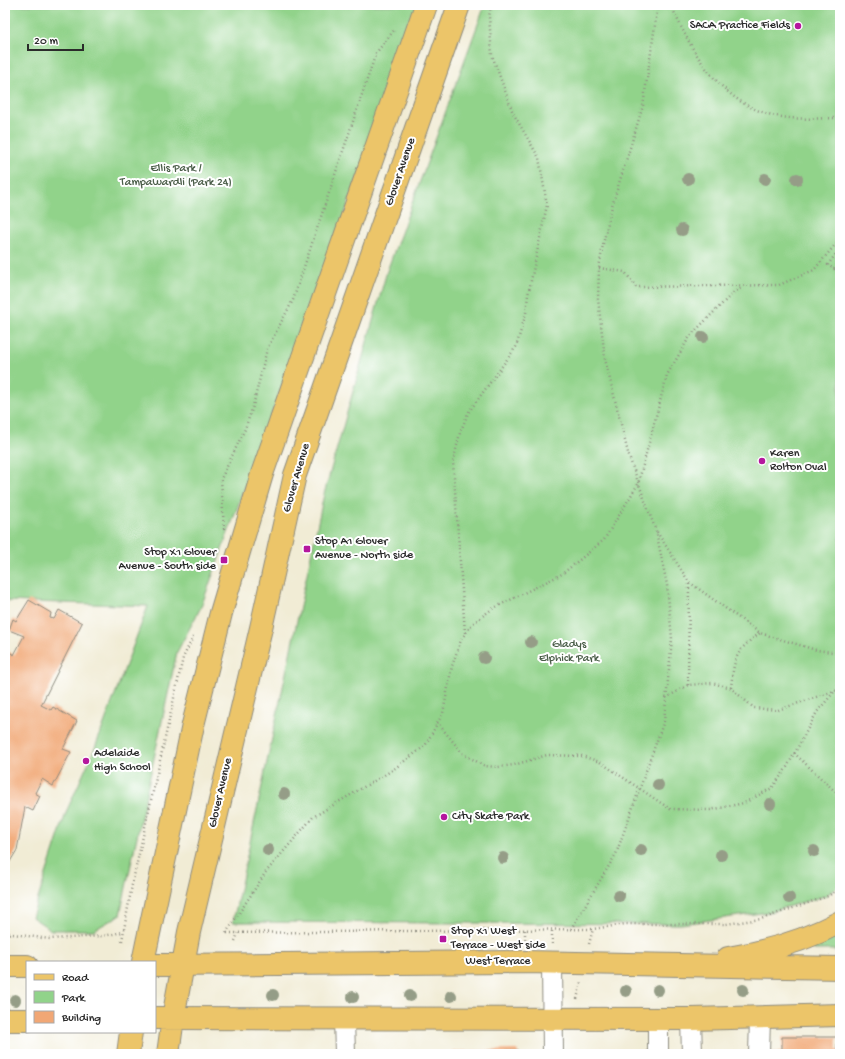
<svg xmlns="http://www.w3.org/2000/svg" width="845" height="1059" viewBox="0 0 845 1059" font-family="'Gochi Hand',sans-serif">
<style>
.green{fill:#91d38a;stroke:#5e7f5a}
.building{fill:#f1a775}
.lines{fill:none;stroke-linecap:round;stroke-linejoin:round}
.minor-casing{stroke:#8e8c80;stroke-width:22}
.major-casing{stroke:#8e8c80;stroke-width:24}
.path{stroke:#8e8c80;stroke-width:2.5;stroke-dasharray:1 3;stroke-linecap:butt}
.minor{stroke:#fff;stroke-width:20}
.major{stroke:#ecc569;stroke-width:22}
.tree{fill:#959d87}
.poi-dot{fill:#b5179e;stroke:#fff;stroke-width:1.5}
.labels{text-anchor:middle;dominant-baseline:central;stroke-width:4;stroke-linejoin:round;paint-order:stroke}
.poi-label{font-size:12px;fill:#2b2b2b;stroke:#fff;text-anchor:start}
.park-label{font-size:12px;fill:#4a5d48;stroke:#fff}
.street-label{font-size:12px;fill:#2b2b2b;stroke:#fff}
</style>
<rect width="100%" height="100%" fill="#fff"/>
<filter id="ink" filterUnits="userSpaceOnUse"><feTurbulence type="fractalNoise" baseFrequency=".025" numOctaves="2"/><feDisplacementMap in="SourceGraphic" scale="8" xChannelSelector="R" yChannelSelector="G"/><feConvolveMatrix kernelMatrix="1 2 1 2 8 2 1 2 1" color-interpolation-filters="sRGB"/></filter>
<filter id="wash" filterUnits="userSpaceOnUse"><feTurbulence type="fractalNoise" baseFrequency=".012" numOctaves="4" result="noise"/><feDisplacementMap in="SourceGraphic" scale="16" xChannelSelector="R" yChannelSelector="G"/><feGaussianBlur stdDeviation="0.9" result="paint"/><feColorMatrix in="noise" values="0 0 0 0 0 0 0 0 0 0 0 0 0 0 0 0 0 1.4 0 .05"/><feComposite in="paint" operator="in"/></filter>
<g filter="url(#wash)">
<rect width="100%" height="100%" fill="#f1ecd5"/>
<path class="green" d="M5 5H421L201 607 177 652 120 915 94 930H51L32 917 67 810 95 748 148 606 5 601Z
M485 5H840V885L825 896 769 912 681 924 233 922 324 494 387 271Z
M840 935V950H814L812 948 813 945Z"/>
<g id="blocks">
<path class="building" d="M29 600 51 613 50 618 54 619 59 610 82 623 41 705 51 710 53 707 77 721 63 749 71 752 53 786 42 779 35 793 40 796 33 811 25 807 17 850 5 870V768L7 763 5 762V649L14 655 24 636 9 630 13 619 16 621Z
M782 1037H837V1050H840V1054H768V1052H782Z
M518 1050V1054H452V1051Z"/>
</g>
</g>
<g filter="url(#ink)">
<use href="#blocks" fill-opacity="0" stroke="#8e8c80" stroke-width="1"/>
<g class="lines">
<g class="minor-casing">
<path id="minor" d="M552 962 553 1054
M344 1018 345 1054
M691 1019 692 1054
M658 1054V1019
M759 1054 760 1018"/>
</g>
<g class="major-casing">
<path id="major" d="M728 958C766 952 806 940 840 922
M143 962 193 725 221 613 262 474 426 5
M155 965 525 962 840 968
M5 966H27
M155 1018 691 1019 840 1015
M5 1020H27
M128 1054 131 1032
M168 1054 173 1018 189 932 261 628 295 475 459 5"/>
</g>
<path class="path" d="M671 5C693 55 723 108 782 117 800 120 821 118 840 118
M840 248 828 265 834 269 840 261
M599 268 625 272 636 287 779 285 814 270 840 239
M224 529 221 479 245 429 253 406 267 349 293 300 376 53 395 29
M657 532 689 582 760 633 816 650 840 653
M465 633 453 462 460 433 468 413 516 347 526 313 528 295 547 205 539 158 513 113 492 55 489 17 491 5
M688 685 689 583
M731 688C734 658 735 651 760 633
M666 698 688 685 712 683 731 688 754 708 778 710 840 689
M437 722 463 754 485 766 498 767 514 765 547 755 582 756 600 762 670 809 710 810 744 803 772 788 786 769 817 712 834 692
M794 753 840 796
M571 929 616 854 664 721 672 639 667 585 656 531 629 457 605 359 598 299 599 268 603 244 612 206 643 106 658 5
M5 933 50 939 103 936 123 932
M226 933 266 872 313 817 391 771 425 746 443 713 452 666 461 640 472 624 492 609 562 574 604 540 638 484 667 375 690 336 734 292 743 287
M227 933 593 929 626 924H726L761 919 828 896 840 888
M525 939V929
M122 941 132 885 183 658 193 637
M235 941 238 933
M552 944V929
M589 944 593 929
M577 999 581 982"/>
<use href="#minor" class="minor"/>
<use href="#major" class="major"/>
</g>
<g class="tree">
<circle cx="688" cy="179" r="6"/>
<circle cx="765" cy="179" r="6"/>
<circle cx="797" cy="179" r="6"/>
<circle cx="682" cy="230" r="6"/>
<circle cx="703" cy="337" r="6"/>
<circle cx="531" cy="642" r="6"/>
<circle cx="484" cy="658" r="6"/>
<circle cx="658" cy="785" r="6"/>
<circle cx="284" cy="794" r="6"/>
<circle cx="770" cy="804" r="6"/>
<circle cx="268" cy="850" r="6"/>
<circle cx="641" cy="850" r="6"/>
<circle cx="814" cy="851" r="6"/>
<circle cx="721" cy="855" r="6"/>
<circle cx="503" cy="858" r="6"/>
<circle cx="619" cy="896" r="6"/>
<circle cx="789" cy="898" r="6"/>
<circle cx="658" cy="990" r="6"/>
<circle cx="743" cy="990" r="6"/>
<circle cx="626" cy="991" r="6"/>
<circle cx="273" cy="995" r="6"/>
<circle cx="410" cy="996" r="6"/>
<circle cx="451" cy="996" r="6"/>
<circle cx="353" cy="997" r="6"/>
<circle cx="15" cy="1000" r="6"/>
</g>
</g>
<g class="poi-dot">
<circle cx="798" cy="26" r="4"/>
<circle cx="762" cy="461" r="4"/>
<rect x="303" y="545" width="8" height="8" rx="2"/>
<rect x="220" y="556" width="8" height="8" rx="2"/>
<circle cx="86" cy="761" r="4"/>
<circle cx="444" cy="817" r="4"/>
<rect x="439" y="935" width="8" height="8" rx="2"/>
</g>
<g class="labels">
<g class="poi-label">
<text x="790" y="26" text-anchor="end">SACA Practice Fields</text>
<text x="770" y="454">Karen<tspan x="770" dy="14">Rolton Oval</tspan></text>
<text x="315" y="542">Stop A1 Glover<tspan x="315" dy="14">Avenue - North side</tspan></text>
<text x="216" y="553" text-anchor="end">Stop X1 Glover<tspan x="216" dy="14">Avenue - South side</tspan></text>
<text x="94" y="754">Adelaide<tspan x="94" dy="14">High School</tspan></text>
<text x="452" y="817">City Skate Park</text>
<text x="451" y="932">Stop X1 West<tspan x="451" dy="14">Terrace - West side</tspan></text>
</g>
<g class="park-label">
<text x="176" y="169">Ellis Park /<tspan x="176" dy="14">Tampawardli (Park 24)</tspan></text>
<text x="569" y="645">Gladys<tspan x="569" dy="14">Elphick Park</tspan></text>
</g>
<g class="street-label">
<text transform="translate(401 172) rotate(-71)">Glover Avenue</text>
<text transform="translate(297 478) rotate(-74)">Glover Avenue</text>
<text transform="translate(221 793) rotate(-77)">Glover Avenue</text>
<text x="498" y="962">West Terrace</text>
</g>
</g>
<rect width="845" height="1059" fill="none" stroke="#fff" stroke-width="20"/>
<rect x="26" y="961" width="130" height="72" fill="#ffffff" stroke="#aaaaaa"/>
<rect x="34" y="974" width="20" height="6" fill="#ecc569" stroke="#aaaaaa"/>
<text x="62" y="981" font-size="12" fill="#2b2b2b">Road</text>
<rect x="34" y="991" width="20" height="12" fill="#91d38a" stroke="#aaaaaa"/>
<text x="62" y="1001" font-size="12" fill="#2b2b2b">Park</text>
<rect x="34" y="1011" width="20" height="12" fill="#f1a775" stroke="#aaaaaa"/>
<text x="62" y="1021" font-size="12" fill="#2b2b2b">Building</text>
<path d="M28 44v6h55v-6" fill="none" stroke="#2b2b2b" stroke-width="2"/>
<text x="34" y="44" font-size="12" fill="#2b2b2b" stroke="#ffffff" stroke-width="3" paint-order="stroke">20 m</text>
</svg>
